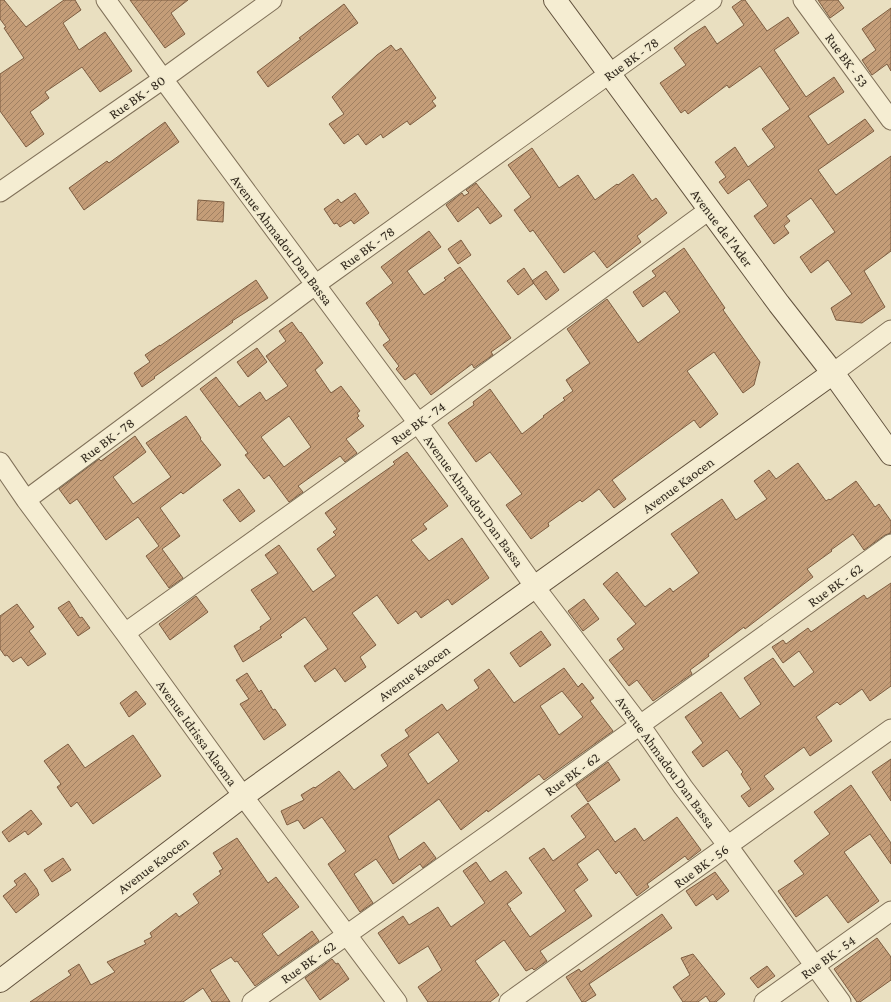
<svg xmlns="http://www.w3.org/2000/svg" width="891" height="1002" viewBox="0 0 891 1002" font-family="'Crimson Pro',serif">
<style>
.building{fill:url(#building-hatch);stroke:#7d5d41;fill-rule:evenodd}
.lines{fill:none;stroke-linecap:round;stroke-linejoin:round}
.street-casing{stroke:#807159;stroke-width:21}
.secondary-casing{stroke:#62523d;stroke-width:24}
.street{stroke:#f5edd2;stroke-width:19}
.secondary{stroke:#f5edd2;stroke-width:22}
.labels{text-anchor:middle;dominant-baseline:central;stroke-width:3;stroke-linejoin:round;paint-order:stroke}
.street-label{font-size:14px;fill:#31281d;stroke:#f1eace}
</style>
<defs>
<pattern id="building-hatch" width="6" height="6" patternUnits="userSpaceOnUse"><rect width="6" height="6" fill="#c49d78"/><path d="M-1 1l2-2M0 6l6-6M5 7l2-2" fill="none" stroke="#a08062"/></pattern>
</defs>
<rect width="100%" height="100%" fill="#e9dfc0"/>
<path class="building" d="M0 0H4L26 27 64 0H75L81 10 63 23 79 50 105 32 132 71 100 92 82 67 45 92 49 98 30 112 44 134 26 147 0 111V74L24 58 4 28 6 27 0 19Z
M130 0H188L171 13 185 34 165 48Z
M742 0H745L767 31 788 17 799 33 774 50 806 97 834 77 844 92 808 116 828 145 865 119 874 131 818 170 836 195 891 156V251L864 271 885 307 862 323 836 320 831 308 852 294 828 260 811 273 800 257 835 232 811 198 786 216 790 221 784 226 789 233 774 244 754 216 768 206 749 179 728 194 719 182 726 177 715 162 735 147 748 167 775 147 762 129 790 109 760 66 729 88 727 85 688 114 685 110 681 113 660 83 686 65 674 48 691 35 705 26 717 44 744 25 732 7Z
M818 0H838L844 8 830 18Z
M344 4 358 23 268 87 257 72 301 39 299 38Z
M891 8V71L887 64 872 75 862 60 876 50 862 29Z
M391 45 396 51 401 48 436 98 432 101 436 106 410 125 407 121 383 138 381 134 366 145 358 134 344 144 329 124 344 114 332 97 377 55Z
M165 122 179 142 84 210 69 188 107 161 109 163Z
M532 148 559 188 578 175 595 200 617 184 618 185 633 174 652 201 656 198 667 213 637 236 641 242 607 268 594 251 564 273 533 230 530 232 514 210 531 197 508 165Z
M476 183 502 216 490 224 478 207 458 222 446 205 462 193 464 196 469 193 466 190Z
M355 193 369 213 354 224 351 220 340 227 337 223 334 224 324 209 338 199 341 203Z
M198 200 224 202 223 222 197 220Z
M429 231 441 247 407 271 424 295 446 280 444 278 460 267 511 338 491 352 493 355 474 368 472 364 431 395 415 373 405 380 396 369 399 366 383 345 390 340 379 324 380 323 366 303 393 283 381 267Z
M461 240 471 255 458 264 448 249Z
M684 248 725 308 723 310 760 362 754 385 743 393 714 352 687 371 718 414 700 428 694 420 612 480 626 499 614 508 599 489 582 502 580 500 548 523 549 526 531 539 506 505 522 494 490 452 476 462 448 423 474 405 473 402 490 389 522 434 544 417 543 416 565 400 563 398 573 391 566 380 590 363 567 329 607 299 638 343 680 312 665 291 643 307 633 292 656 276 652 271Z
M524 268 534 283 518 295 507 281Z
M546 271 559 290 546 300 532 281Z
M256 280 268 298 232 321 233 322 154 377 155 378 142 387 134 373 150 362 145 355 160 345V346Z
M292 322 300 333 301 332 323 363 315 370 331 393 341 386 360 411 357 413 359 416 357 418 364 426 346 439 357 453 345 462 340 456 298 486 303 492 289 502 269 475 264 479 245 455 248 453 200 389 216 377 239 407 260 392 266 401 288 386 266 356 286 341 279 331ZM289 416 311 447 284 467 261 437Z
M257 348 267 362 248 377 237 362Z
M186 416 201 438 200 439 221 465 183 494 181 492 160 508 180 536 162 549 183 578 169 588 146 556 159 546 138 517 106 540 77 499 70 504 59 489 99 459 101 461 135 436 146 452 113 477 133 504 171 477 146 443Z
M407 452 448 506 423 524 427 529 411 540 429 561 462 538 489 578 452 605 448 599 421 618 416 611 398 624 377 595 352 613 376 645 360 657 366 667 345 682 335 668 315 682 304 666 328 649 305 617 280 635 282 637 243 662 234 646 261 629 260 627 271 619 251 590 278 573 265 555 279 545 313 592 336 576 317 549 336 535 333 532 337 529 325 513 395 464 393 462Z
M798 463 826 501 829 499 830 500 856 481 875 507 879 504 891 521V533L885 535 864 550 853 534 831 550 832 551 807 569 813 577 745 629 744 627 708 654 709 656 690 670 692 674 653 701 637 680 629 686 609 660 624 649 617 639 636 624 603 584 617 572 645 607 670 588 673 592 699 573 671 534 722 499 736 520 767 499 754 481 769 470 776 479Z
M239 489 255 511 240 522 223 500Z
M891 583V686L870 701 862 689 840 705 837 702 816 717 832 741 810 756 804 747 764 776 774 789 749 807 741 796 751 789 741 774 743 772 727 750 703 767 692 752 703 743 685 717 721 692 740 719 761 704 744 678 773 658 794 687 814 672 799 651 783 663 772 647 783 640 786 644 808 628 811 632 864 595 867 599Z
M196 596 208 612 170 640 159 624Z
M584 599 599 619 583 631 568 611Z
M69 601 80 618 82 617 90 628 78 636 58 608Z
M17 604 34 627 29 631 46 654 28 666 21 657 13 662 7 655 5 656 0 649V616Z
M541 631 551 645 520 667 510 653Z
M564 668 578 687 582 683 594 698 590 701 613 731 544 780 539 774 488 812 487 810 461 830 439 799 388 836 399 860 424 842 436 858 423 868 420 864 393 884 376 859 354 874 373 903 360 912 328 864 346 851 322 817 304 829 298 820 287 825 281 811 304 800 301 795 314 787 315 788 339 771 354 790 388 766 381 755 409 736 405 730 442 704 447 711 479 688 474 680 489 669 514 703ZM562 691 583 717 559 735 540 706ZM438 732 459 761 428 784 408 754Z
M247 673 259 692 261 690 273 710 275 709 286 725 264 740 240 704 249 699 236 680Z
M136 691 146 704 129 717 120 703Z
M133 735 161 776 93 824 77 802 71 807 57 787 61 784 44 761 68 744 85 768Z
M891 759V801L872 772Z
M608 762 620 780 588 802 576 785Z
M851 785 891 843V864L870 834 844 852 879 901 848 923 827 895 796 917 778 891 804 874 794 861 830 834 814 812Z
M588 803 615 842 635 828 644 841 677 817 701 850 688 860 685 856 647 884 649 887 637 896 619 871 616 874 598 849 577 864 588 880 574 890 592 916 540 951 547 961 534 970 532 968 526 971 504 940 475 961 499 995 490 1002H428L418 987 442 970 428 946 399 964 378 933 403 916 409 925 438 907 451 927 485 903 463 871 476 862 490 882 506 871 522 893 507 904 511 909H510L530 937 566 911 529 858 544 848 553 861 586 837 571 816Z
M31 810 42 824 28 835 25 831 9 842 2 832Z
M237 838 268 883 276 877 299 907 262 934 278 956 312 931 319 941 255 986 237 961 235 962 231 957 210 970 230 1002H212L203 988 183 1002H30L71 975 68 971 79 964 91 985 115 972 107 962 146 944 144 941 152 937 150 933 176 913 179 917 199 903 193 894 221 874 219 871 223 869 213 853Z
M63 858 71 870 52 882 44 870Z
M715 872 729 891 717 900 713 894 696 906 686 891Z
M25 873 37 889 39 895 16 913 3 896 17 885 14 881Z
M662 914 672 928 589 984 596 995 585 1002H582L566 977 579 969 581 972Z
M877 938 891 957V980L860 1002H857L834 969Z
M693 954 725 994 716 1002H710L706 996 698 1002H683L673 987 690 975 681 958Z
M332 959 336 964 338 963 349 979 320 1000 305 978Z
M767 966 775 976 758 988 750 978Z"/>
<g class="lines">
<g class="street-casing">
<path id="street" d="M106 0 163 79 418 423 535 587 640 725 683 787 728 846 841 1002
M803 0 891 120
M0 192 163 79 272 0
M833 373 891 330
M0 462 26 500 125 633 243 796 397 1002
M26 500 315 285 712 0
M125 633 418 423 709 210
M252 1002 496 829 891 544
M509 1002 891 729
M764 1002 891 911"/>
</g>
<g class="secondary-casing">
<path id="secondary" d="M555 0 779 304 833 373 891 454
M0 981 243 796 833 373"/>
</g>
<use href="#street" class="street"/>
<use href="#secondary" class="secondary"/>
</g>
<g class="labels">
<g class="street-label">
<text transform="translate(631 59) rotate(-36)">Rue BK - 78</text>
<text transform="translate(847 60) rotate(54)">Rue BK - 53</text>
<text transform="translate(137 97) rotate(-35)">Rue BK - 80</text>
<text transform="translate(722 228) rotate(53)">Avenue de l'Ader</text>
<text transform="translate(282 240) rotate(53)">Avenue Ahmadou Dan Bassa</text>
<text transform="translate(367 248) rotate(-36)">Rue BK - 78</text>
<text transform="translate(418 423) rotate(-36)">Rue BK - 74</text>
<text transform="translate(107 440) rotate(-37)">Rue BK - 78</text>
<text transform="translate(678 485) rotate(-36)">Avenue Kaocen</text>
<text transform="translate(474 501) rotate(54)">Avenue Ahmadou Dan Bassa</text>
<text transform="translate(835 585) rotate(-36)">Rue BK - 62</text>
<text transform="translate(414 673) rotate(-36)">Avenue Kaocen</text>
<text transform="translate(197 733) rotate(54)">Avenue Idrissa Alaoma</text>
<text transform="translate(666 762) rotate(54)">Avenue Ahmadou Dan Bassa</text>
<text transform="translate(572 774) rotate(-36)">Rue BK - 62</text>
<text transform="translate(153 865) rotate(-37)">Avenue Kaocen</text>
<text transform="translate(701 866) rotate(-36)">Rue BK - 56</text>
<text transform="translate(828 957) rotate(-36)">Rue BK - 54</text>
<text transform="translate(308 962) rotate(-35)">Rue BK - 62</text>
</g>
</g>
</svg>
